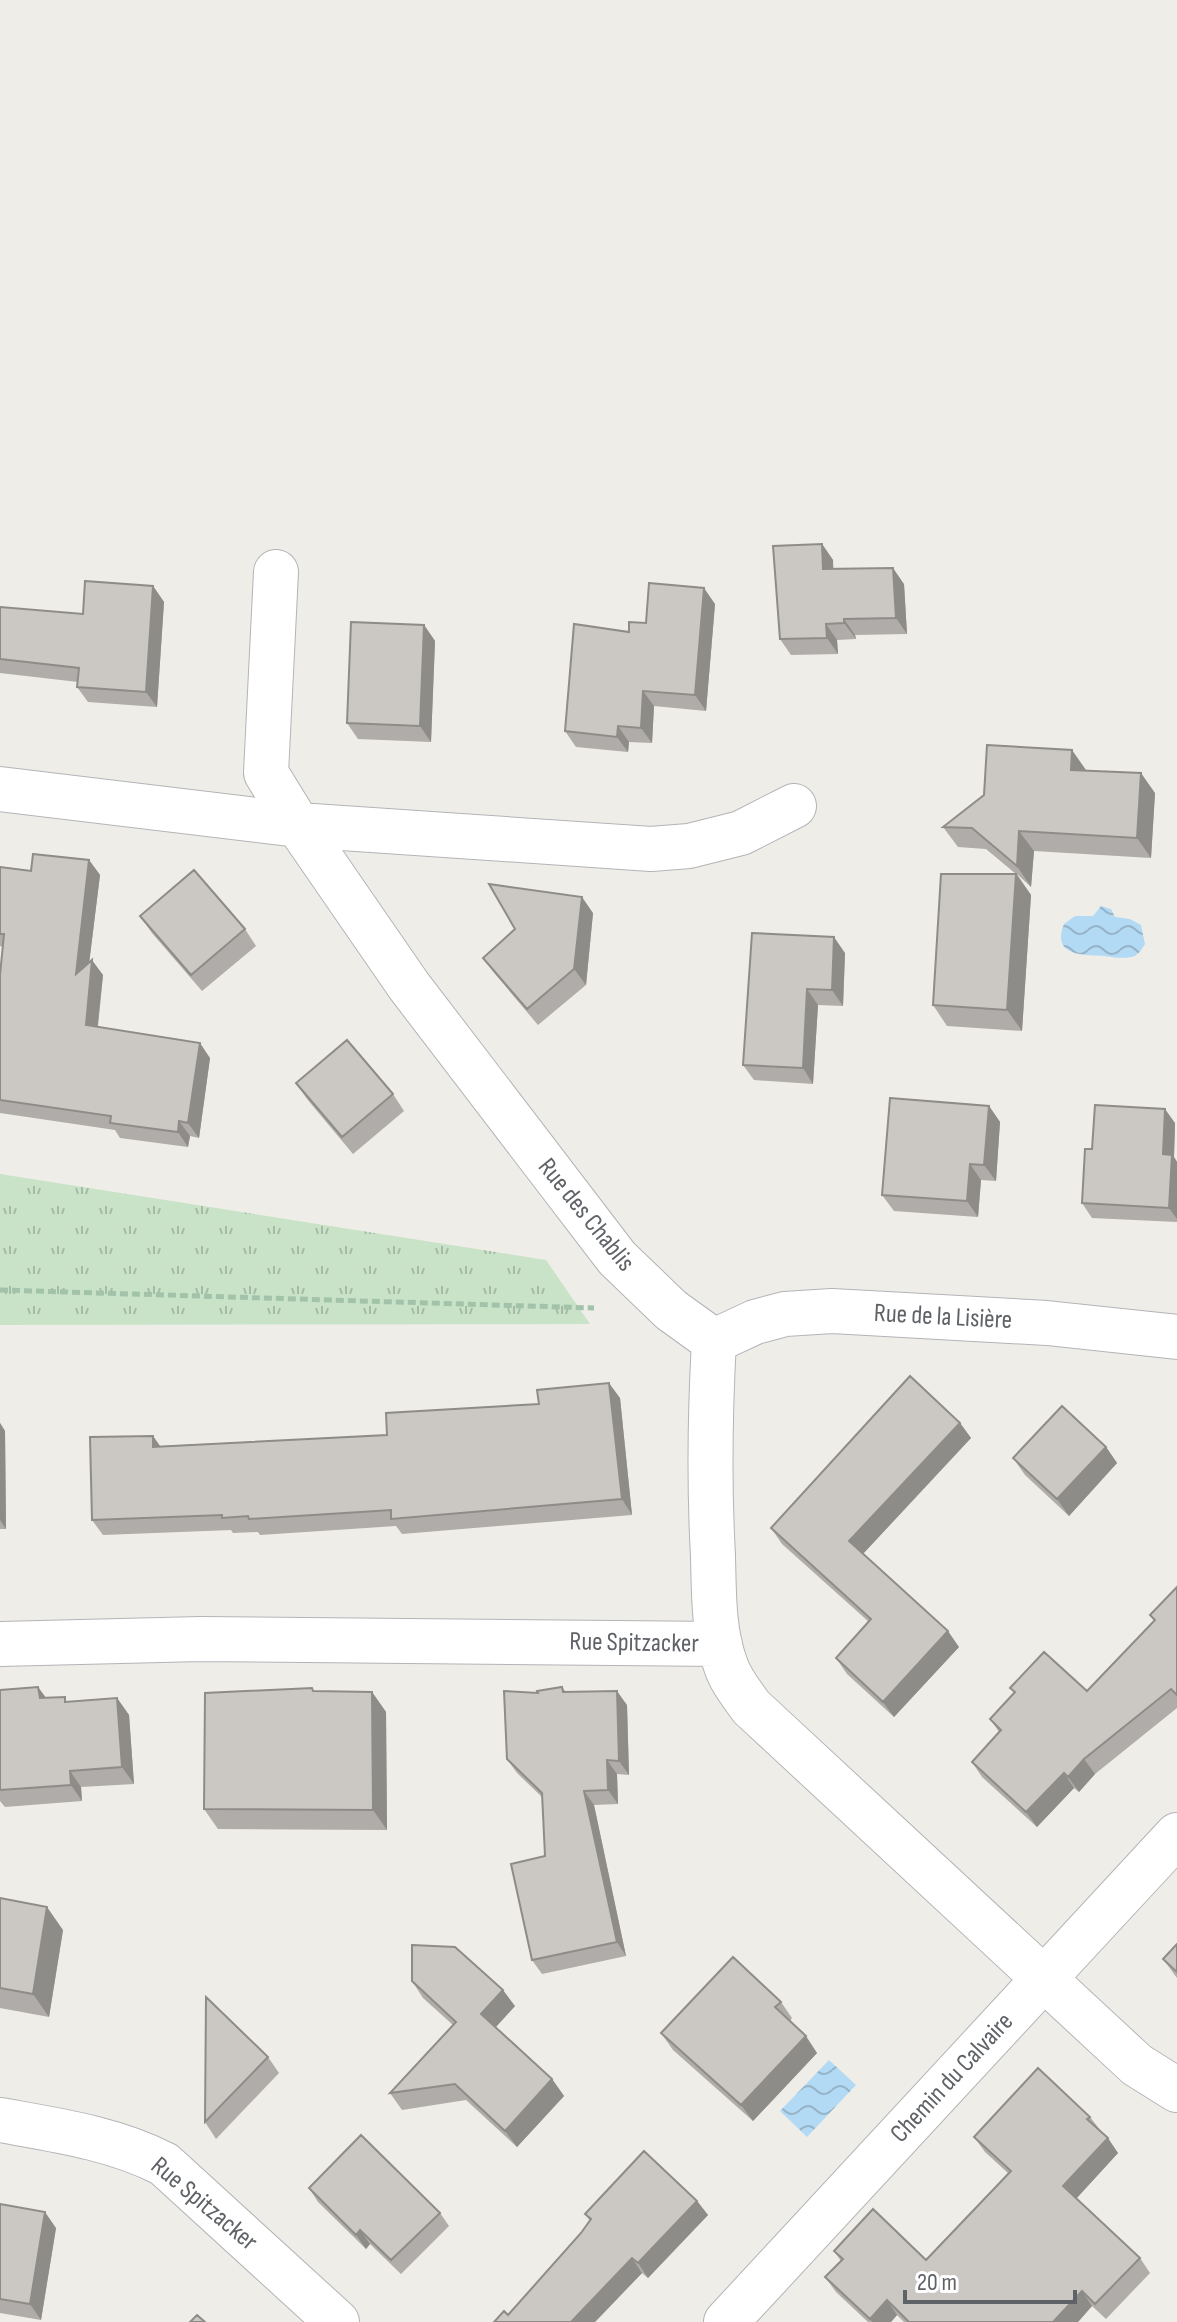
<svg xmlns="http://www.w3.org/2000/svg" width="1177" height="2322" viewBox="0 0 1177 2322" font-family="'Sofia Sans Condensed',sans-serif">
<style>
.grass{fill:url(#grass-tufts)}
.water{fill:url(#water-waves)}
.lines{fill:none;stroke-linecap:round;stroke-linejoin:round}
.minor-casing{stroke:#b3b4b8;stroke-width:46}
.path{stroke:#a2c3aa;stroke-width:5;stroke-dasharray:8 4;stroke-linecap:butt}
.minor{stroke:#fff;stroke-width:44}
.wall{fill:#afaca9}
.shaded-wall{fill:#8e8c89}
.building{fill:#cbc8c4;stroke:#8e8c89;stroke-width:2}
.labels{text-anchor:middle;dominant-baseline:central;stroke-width:7;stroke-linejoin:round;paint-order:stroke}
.street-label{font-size:26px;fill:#5f6266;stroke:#fff}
</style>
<defs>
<pattern id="grass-tufts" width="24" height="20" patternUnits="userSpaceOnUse" patternTransform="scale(2)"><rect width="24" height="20" fill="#c9e3c8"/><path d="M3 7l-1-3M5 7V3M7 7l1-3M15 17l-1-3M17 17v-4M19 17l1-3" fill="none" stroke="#a6bba6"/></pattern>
<pattern id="water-waves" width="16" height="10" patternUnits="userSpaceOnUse" patternTransform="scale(2)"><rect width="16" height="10" fill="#b3daf4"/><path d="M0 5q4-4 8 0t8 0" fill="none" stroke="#95b4c9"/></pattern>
</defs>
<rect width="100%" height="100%" fill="#efede8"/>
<path class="grass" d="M0 1174 546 1260 590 1324 0 1325Z"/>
<path class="water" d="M1101 906 1111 909 1115 917 1130 919 1141 925 1145 944C1141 950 1138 956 1131 957 1123 959 1112 957 1104 956 1083 955 1051 956 1064 924L1075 916H1093Z
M829 2060 856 2085 807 2137 780 2111Z"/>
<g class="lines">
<g class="minor-casing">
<path id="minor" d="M276 572 266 773 298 825 409 986 617 1258 671 1310 714 1341C710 1413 709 1484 713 1556 714 1593 713 1631 726 1666 731 1681 742 1694 751 1707L1137 2065 1177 2090
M0 789 298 825 651 849 689 846 741 833 794 806
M714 1341 755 1322 785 1314 832 1311 1047 1323 1177 1337
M0 1644 201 1639 720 1644
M0 2120C56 2130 113 2138 164 2164L337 2322
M726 2322 1177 1835"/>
</g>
<path class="path" d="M0 1290 594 1308"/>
<use href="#minor" class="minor"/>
</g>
<path class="wall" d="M822 544 833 560V569L904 584 907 634 855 635 856 639 837 640 838 654 791 655 780 639Z
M153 586 164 602 157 707 88 702 77 687 78 682 0 673V607L83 614Z
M715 604 706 711 654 706 652 743 629 742 628 752 576 747 565 731 629 632 646 623Z
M424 625 435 641 431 742 358 739 347 723Z
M1086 771 1155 793 1151 858 1034 851 1031 887 1017 874 1031 895 1022 1031 947 1026 933 1005 1016 874 986 849 958 847 943 827Z
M89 860 100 875 89 962 103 975 98 1027 210 1058 199 1138 190 1136 188 1147 120 1138 115 1130 0 1113V975L3 947 0 946V867L31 871Z
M593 913 586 985 538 1025 495 974 483 958Z
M140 916 245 929 256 946 202 991 152 933Z
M752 933 845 953 843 1006 818 1005 813 1084 754 1080 743 1065Z
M296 1083 393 1094 404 1111 353 1154 307 1099Z
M989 1106 1000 1122 996 1181 981 1180 978 1217 894 1211 882 1195Z
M1175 1123 1174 1157 1177 1162V1222L1092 1218 1082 1203Z
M620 1398 632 1515 402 1534 396 1526 260 1535 258 1532 233 1533 231 1530 103 1535 92 1520 153 1436 160 1446 387 1435 539 1404Z
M0 1423 5 1431 6 1529H0Z
M960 1423 971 1438 863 1554 959 1647 894 1717 847 1674 836 1658 869 1622 782 1544 771 1528Z
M1106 1447 1117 1463 1069 1516 1025 1475 1013 1458Z
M1177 1587V1708L1095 1774 1079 1792 1074 1788 1037 1827 982 1777 972 1762 999 1732 990 1719 1014 1693 1010 1688 1087 1691 1154 1621 1150 1615Z
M562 1687 566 1692 627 1705 629 1775 617 1774 618 1804 594 1805 626 1956 542 1974 532 1960 545 1856 542 1797 517 1773 507 1759 538 1693Z
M312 1688 314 1691 372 1692 386 1712 387 1830 218 1829 204 1809Z
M0 1690 68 1702 117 1698 129 1715 134 1784 81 1787 82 1801 5 1807 0 1801Z
M0 1898 63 1930 49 2017 0 2008Z
M1177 1944V1978L1163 1959Z
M412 1981 515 2006 496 2027 552 2079 564 2096 517 2147 466 2100 402 2110 390 2093 453 2025 423 1998Z
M781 2002 792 2018 790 2021 817 2053 753 2121 673 2050 661 2033Z
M268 2057 279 2073 216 2139 205 2122Z
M1090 2117 1118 2153 1076 2199 1140 2258 1150 2273 1106 2319 1092 2306 1078 2322H904L897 2315 891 2322H868L836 2292 825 2277 841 2261 834 2251 926 2260 1009 2174 985 2152 974 2137Z
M309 2188 440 2213 449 2226 401 2274 370 2244 366 2249 318 2202Z
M697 2201 708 2215 648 2278 642 2273 595 2322H494L508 2315 581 2233 590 2221 585 2214Z
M0 2204 56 2228 41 2320 0 2313Z"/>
<path class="shaded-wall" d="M822 544 833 560 834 585 823 569Z
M893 568 904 584 907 634 896 618Z
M153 586 164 602 157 707 146 692Z
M704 588 715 604 706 711 695 695Z
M844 619 855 635 856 639 844 623Z
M826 624 837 640 838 654 827 638Z
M424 625 435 641 431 742 420 726Z
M643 691 654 706 652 743 641 728Z
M618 726 629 742 628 752 617 737Z
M1072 750 1086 770H1071Z
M1141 773 1155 793 1151 858 1137 838Z
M1019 831 1034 851 1031 887 1017 866Z
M89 860 100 875 86 989 76 974Z
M1016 874 1031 895 1022 1031 1007 1010Z
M582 897 593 913 586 985 574 969Z
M834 937 845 953 843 1006 832 990Z
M92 960 103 975 96 1040 86 1025Z
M807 989 818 1005 813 1084 803 1068Z
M200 1043 210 1058 199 1138 188 1123Z
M989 1106 1000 1122 996 1181 984 1165Z
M1165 1109 1175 1123 1174 1157 1177 1162V1219L1169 1208 1163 1154Z
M179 1121 190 1136 188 1147 178 1132Z
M970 1164 981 1180 978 1217 967 1201Z
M609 1383 620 1398 632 1515 622 1499Z
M0 1423 5 1431 6 1529 0 1520Z
M960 1423 971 1438 860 1557 849 1541Z
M153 1436 164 1452 153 1447Z
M1106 1447 1117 1463 1069 1516 1057 1499Z
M948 1631 959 1647 894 1717 883 1702Z
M38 1687 50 1703 40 1698Z
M617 1691 627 1705 629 1775 619 1761Z
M372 1692 386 1712 387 1830 373 1810Z
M117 1698 129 1715 134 1784 122 1767Z
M1084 1759 1095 1774 1079 1792 1068 1777Z
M607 1760 617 1774 618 1804 608 1790Z
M70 1771 81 1787 82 1801 71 1785Z
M1064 1773 1074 1788 1037 1827 1026 1812Z
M584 1791 594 1805 626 1956 617 1942Z
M47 1907 63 1930 49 2017 33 1994Z
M503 1990 515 2006 493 2030 481 2014Z
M806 2036 817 2053 753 2121 741 2105Z
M552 2079 564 2096 517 2147 505 2131Z
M1108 2138 1118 2153 1074 2201 1063 2186Z
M697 2201 708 2215 648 2278 638 2263Z
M45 2212 56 2228 41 2320 30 2304Z
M360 2230 370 2244 366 2249 356 2235Z
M632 2258 642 2273 595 2322H571Z
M1082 2291 1092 2306 1078 2322H1053Z
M887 2300 897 2315 891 2322H872L870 2319Z"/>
<path class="building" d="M822 544 823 569 893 568 896 618 844 619V623L826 624 827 638 780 639 773 546Z
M85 581 153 586 146 692 77 687 79 668 0 659V607L83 614Z
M649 583 704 588 695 695 643 691 641 728 618 726 617 737 565 731 574 624 629 632V622L646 623Z
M351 622 424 625 420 726 347 723Z
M987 745 1072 750 1071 770 1141 773 1137 838 1019 831 1017 866 972 828 943 827 984 795Z
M33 854 89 860 76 974 92 960 86 1025 200 1043 188 1123 179 1121 178 1132 110 1123 111 1116 0 1100V975L4 934H0V867L31 871Z
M194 870 245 929 191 975 140 916Z
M941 874H1016L1007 1010 933 1005Z
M489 884 582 897 574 969 527 1009 483 958 515 929Z
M752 933 834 937 832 990 807 989 803 1068 743 1065Z
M347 1040 393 1094 342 1137 296 1083Z
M890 1098 989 1106 984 1165 970 1164 967 1201 882 1195Z
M1095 1105 1165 1109 1163 1154 1172 1155 1169 1208 1082 1203 1085 1149H1092Z
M910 1376 960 1423 849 1541 948 1631 883 1702 836 1658 871 1619 771 1528Z
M609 1383 622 1499 391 1519V1510L249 1519 248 1516 222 1518V1515L92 1520 90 1437 153 1436V1447L387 1435 386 1413 539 1404 537 1390Z
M1062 1406 1106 1447 1057 1499 1013 1458Z
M1177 1587V1695L1171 1689 1084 1759 1068 1777 1064 1773 1026 1812 972 1762 1001 1730 990 1719 1015 1692 1010 1688 1044 1652 1087 1691 1155 1620 1150 1615Z
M38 1687 40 1698 65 1697V1702L117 1698 122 1767 70 1771 71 1785 0 1790V1690Z
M562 1687 563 1692 617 1691 619 1761 607 1760 608 1790 584 1791 617 1942 532 1960 511 1864 545 1856 542 1793 507 1759 504 1691 538 1693 537 1691Z
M312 1688 313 1691 372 1692 373 1810 204 1809 205 1693Z
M0 1898 47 1907 33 1994 0 1988Z
M1177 1944V1972L1163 1959Z
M412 1945 455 1947 503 1990 481 2014 552 2079 505 2131 455 2084 390 2093 456 2022 412 1981Z
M733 1957 781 2002 775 2007 806 2036 741 2105 661 2033Z
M206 1997 268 2057 205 2122Z
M1038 2068 1090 2117 1087 2119 1108 2138 1063 2186 1140 2258 1095 2304 1082 2291 1053 2322H909L887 2300 870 2319 825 2277 843 2259 834 2251 873 2209 926 2260 1011 2171 974 2137Z
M361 2135 440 2213 391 2260 360 2230 356 2235 309 2188Z
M644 2151 697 2201 638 2263 632 2258 571 2322H494L504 2311 508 2315 581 2233 591 2219 585 2214Z
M0 2204 45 2212 30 2304 0 2299Z
M197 2315 205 2322H190Z"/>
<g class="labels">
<g class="street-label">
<text transform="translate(586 1215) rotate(51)">Rue des Chablis</text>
<text transform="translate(943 1317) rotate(3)">Rue de la Lisière</text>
<text transform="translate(634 1643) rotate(1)">Rue Spitzacker</text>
<text transform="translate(952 2078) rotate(-47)">Chemin du Calvaire</text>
<text transform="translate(204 2204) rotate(40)">Rue Spitzacker</text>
</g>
</g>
<path d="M905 2290v12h170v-12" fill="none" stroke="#5f6266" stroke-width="4"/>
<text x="917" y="2290" font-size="24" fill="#5f6266" stroke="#ffffff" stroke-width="6" paint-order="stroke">20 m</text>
</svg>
